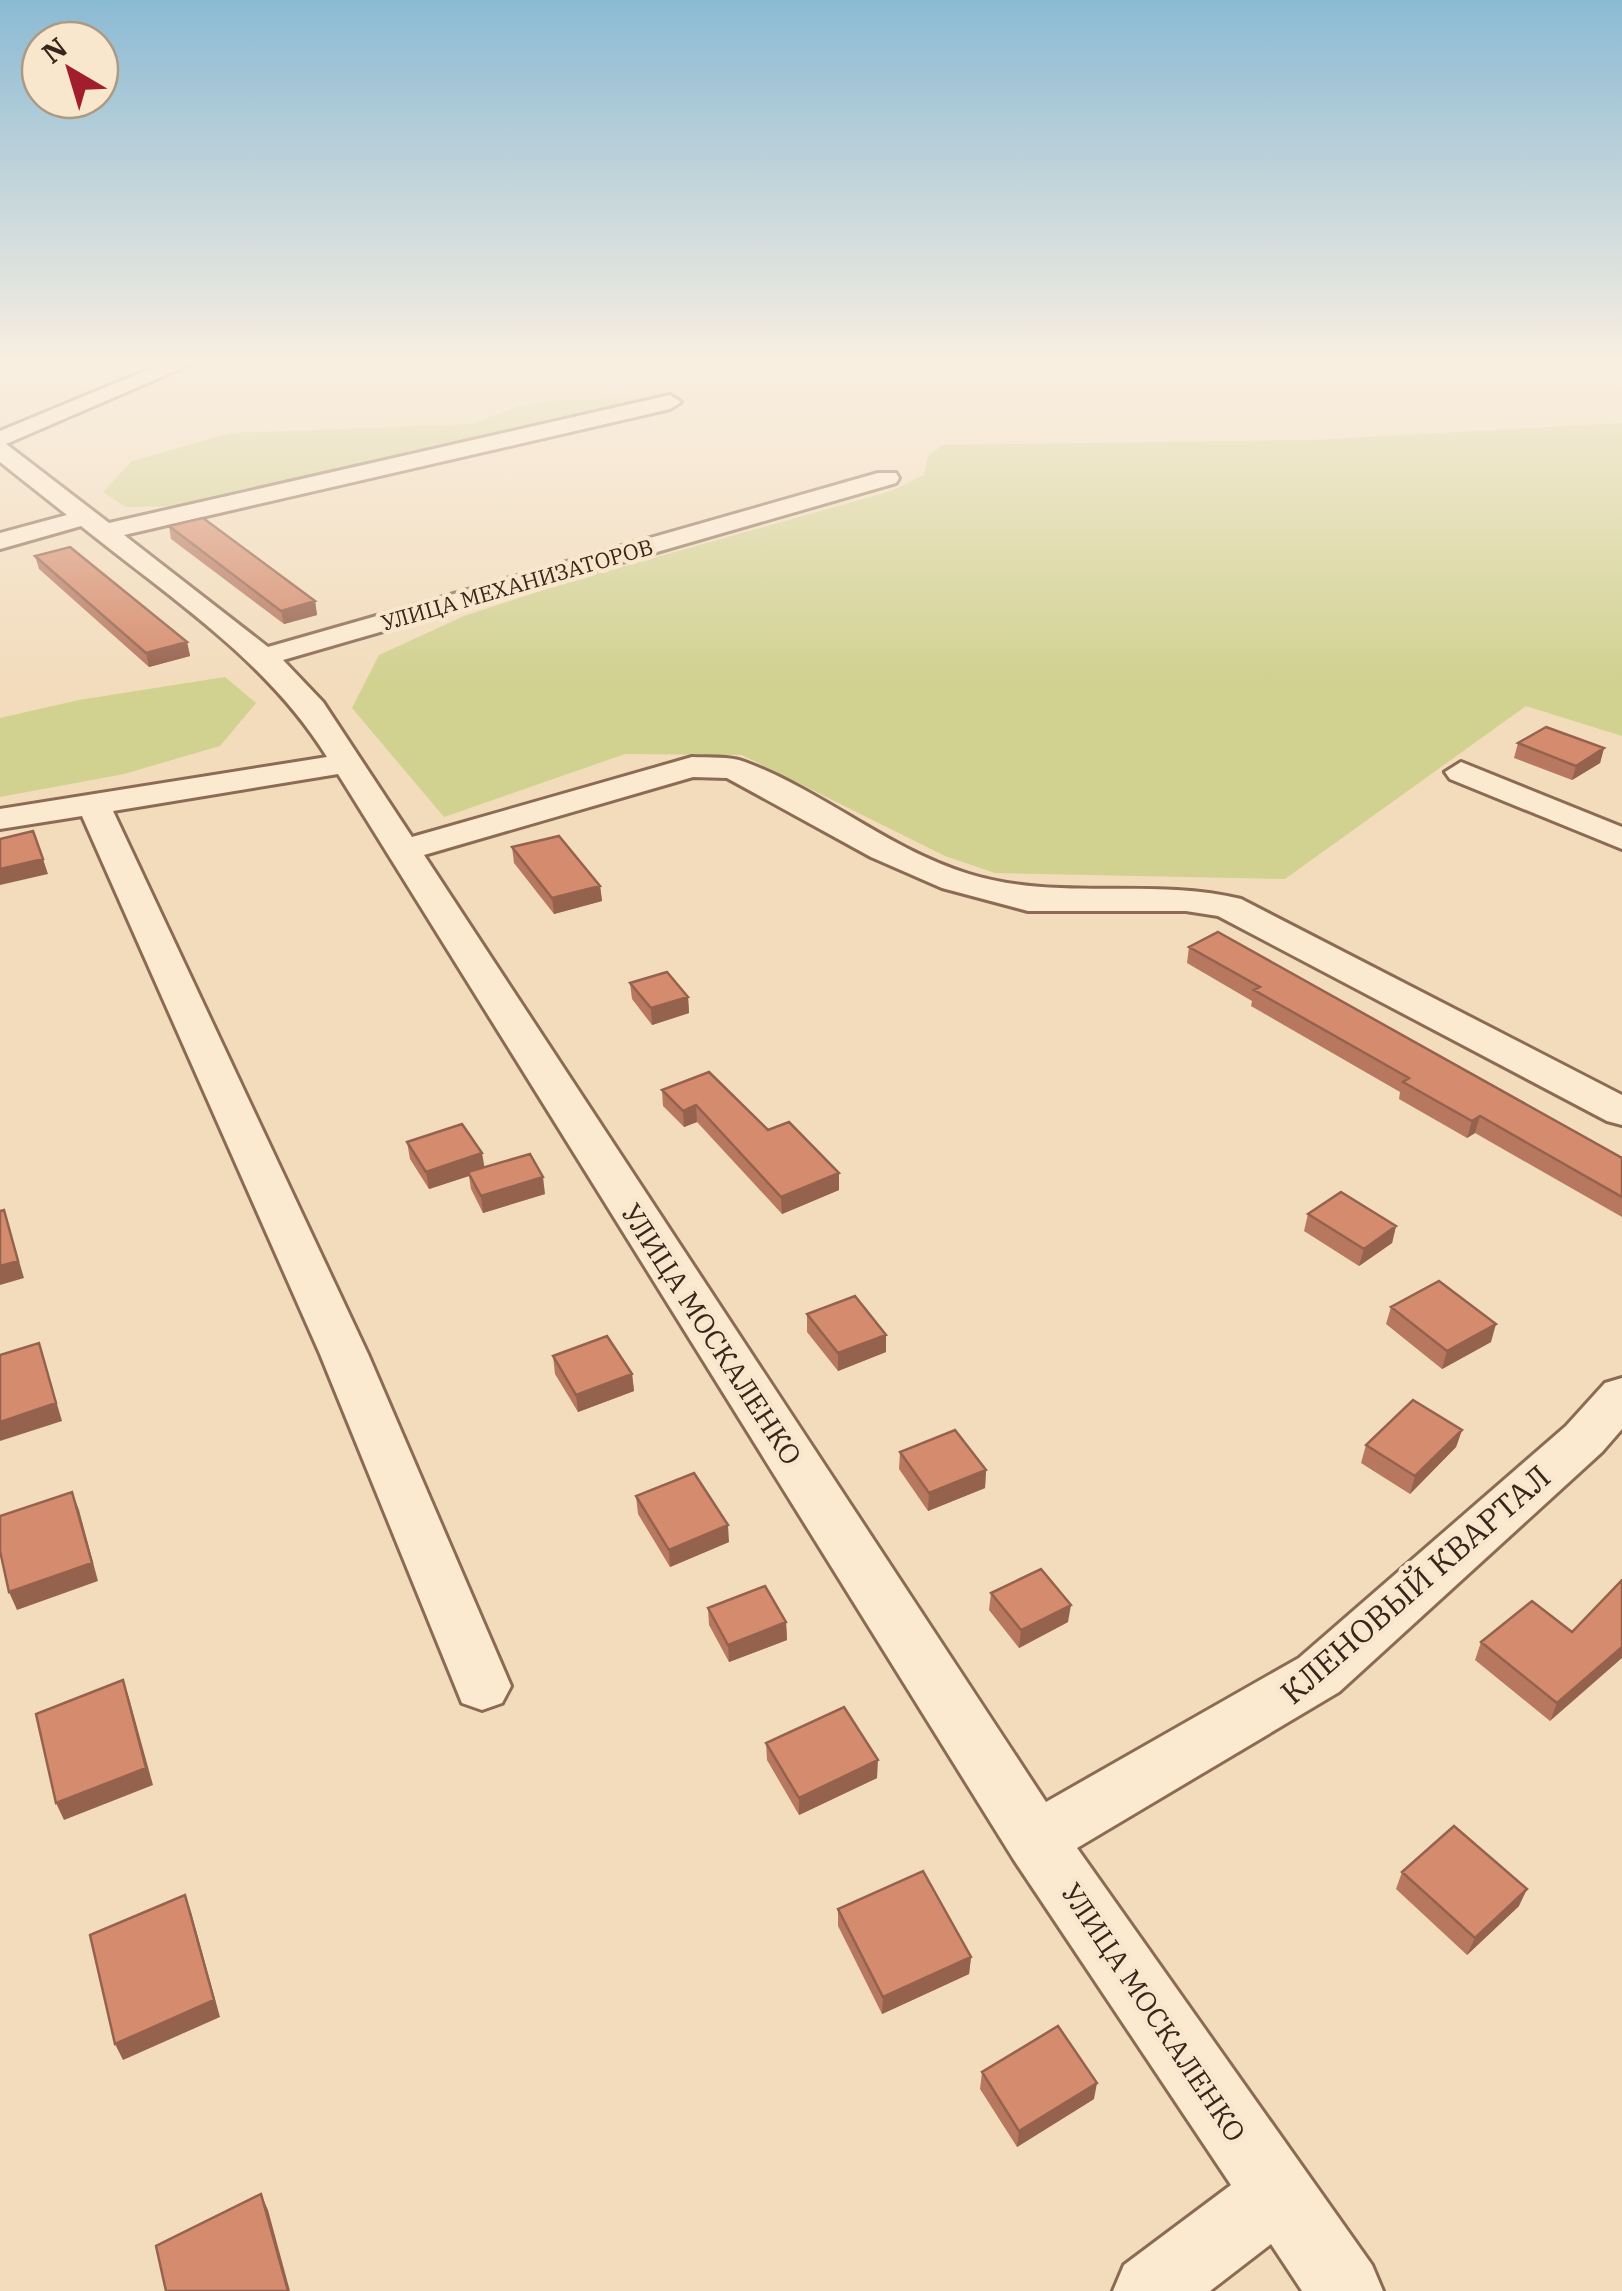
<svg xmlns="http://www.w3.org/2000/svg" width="1622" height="2291" viewBox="0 0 1622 2291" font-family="'IBM Plex Serif',serif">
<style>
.green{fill:#d1d190}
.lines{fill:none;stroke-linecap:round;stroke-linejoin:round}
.minor-casing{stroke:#8c6b54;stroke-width:6}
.minor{fill:#fcead0;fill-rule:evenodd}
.wall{fill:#b7785f}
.shaded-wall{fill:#95624d}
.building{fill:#d58c6e;stroke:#95624d;stroke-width:2.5}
.labels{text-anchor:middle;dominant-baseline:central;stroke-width:9;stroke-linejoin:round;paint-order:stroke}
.far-street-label{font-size:22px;fill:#39261a;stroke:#f9e7cd}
.street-label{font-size:28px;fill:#39261a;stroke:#f9e7cd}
.near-street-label{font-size:32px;fill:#39261a;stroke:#f9e7cd}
</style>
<rect width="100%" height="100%" fill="#f2dcbc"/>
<path class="green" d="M631 399 618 408 184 506 126 507 103 492 132 461 231 433 472 424 518 406 558 400Z
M1622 423V736L1526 706 1285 879 995 873 945 856 742 755 625 754 444 817 352 708 379 655 464 616 565 583 891 491 924 475 928 456 943 445 1313 440Z
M225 677 256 703 220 746 124 774 0 797V718L79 700Z"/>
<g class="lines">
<g class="minor-casing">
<path id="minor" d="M162 364H191L6 444 109 523 670 395 681 402 670 409 124 535 268 647 878 473H896L899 478 896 483 283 660 323 702 412 837 692 757C709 758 729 756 745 762 823 791 889 850 969 874 1060 902 1150 877 1241 899L1622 1095V1125L1607 1121 1218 916 1186 911H1028L942 888 871 857 727 778 693 777 424 855 1046 1802 1299 1658 1566 1426 1605 1383 1622 1378V1429L1602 1452 1339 1692 1077 1848 1372 2265 1383 2291H1302L1271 2244 1210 2291H1113L1124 2265 1231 2185 1014 1860 338 774 113 811 368 1354 511 1686 502 1703 482 1710 462 1703 320 1354 82 816 0 829V809L327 757C267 660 169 597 81 526L0 549V533L67 515 0 462V431Z
M1461 762 1622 827V849L1450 779 1445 772Z"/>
</g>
<use href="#minor" class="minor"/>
</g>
<path class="wall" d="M169 526 315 601 317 615 284 624 171 539Z
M35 556 187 642 190 656 149 667 39 569Z
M1518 743 1604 748 1600 763 1572 780 1514 758Z
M512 847 600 886 602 901 554 914 514 863Z
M1189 947 1622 1158V1217L1475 1133 1467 1138 1399 1099 1400 1092 1251 1006 1252 1001 1187 963Z
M630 983 688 997 689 1013 652 1025 632 999Z
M662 1090 768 1130 839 1190 782 1214 697 1122 684 1127 663 1106Z
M407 1142 484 1167 545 1194 483 1213 471 1189 469 1176 429 1189 410 1159Z
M1308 1214 1396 1226 1392 1243 1359 1266 1304 1231Z
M1391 1307 1491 1342 1442 1369 1386 1324Z
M807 1314 886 1335V1352L838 1371 807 1332Z
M553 1356 632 1374 634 1391 578 1412 555 1374Z
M1462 1430 1456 1447 1410 1494 1361 1463 1366 1445Z
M900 1452 986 1470 985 1488 928 1511 899 1469Z
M636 1496 729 1542 670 1567 638 1514Z
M1622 1580 1550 1721 1475 1660 1481 1642 1572 1632Z
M991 1593 1068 1622 1019 1648 989 1610Z
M708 1608 786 1622 787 1640 729 1662 709 1625Z
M766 1743 877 1778 799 1815 767 1760Z
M1402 1872 1519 1906 1467 1955 1396 1889Z
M838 1909 971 1957 969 1974 882 2014 838 1926Z
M982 2072 1094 2099 1017 2147 980 2089Z"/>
<path class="shaded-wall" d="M315 601 317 615 284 624 281 611Z
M187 642 190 656 149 667 146 653Z
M1604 748 1600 763 1572 780 1576 766Z
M43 859 48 874 0 885V869Z
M600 886 602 901 554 914 552 898Z
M688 997 689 1013 652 1025 651 1008Z
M696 1105 697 1122 684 1127 683 1111Z
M1480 1116 1475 1133 1467 1138 1472 1121Z
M482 1153 485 1170 468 1172 469 1176 429 1189 426 1172Z
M839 1173V1190L782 1214 781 1197Z
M543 1177 545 1194 483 1213 481 1196Z
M4 1210 24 1278 0 1285V1266Z
M1396 1226 1392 1243 1359 1266 1364 1249Z
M1496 1324 1491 1342 1442 1369 1447 1351Z
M886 1335V1352L838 1371V1353Z
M39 1343 62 1421 0 1441V1422Z
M632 1374 634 1391 578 1412 576 1395Z
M1462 1430 1456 1447 1410 1494 1415 1476Z
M986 1470 985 1488 928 1511 929 1493Z
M72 1492 79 1510 98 1581 17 1610 9 1592Z
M728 1525 729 1542 670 1567 669 1550Z
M1071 1605 1068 1622 1019 1648 1021 1630Z
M786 1622 787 1640 729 1662 728 1645Z
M1622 1647V1658L1550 1721 1557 1703Z
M123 1680 129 1698 153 1785 64 1820 56 1803Z
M878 1760 877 1778 799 1815V1798Z
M1527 1889 1519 1906 1467 1955 1475 1938Z
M185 1895 191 1912 220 2017 123 2060 115 2044Z
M971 1957 969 1974 882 2014 883 1997Z
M1097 2083 1094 2099 1017 2147 1019 2131Z
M261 2194 268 2210 290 2291H288Z"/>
<path class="building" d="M203 518 315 601 281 611 169 526Z
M70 547 187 642 146 653 35 556Z
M1546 727 1604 748 1576 766 1518 743Z
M33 831 43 859 0 869V839Z
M559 836 600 886 552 898 512 847Z
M1218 932 1622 1158V1197L1480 1116 1472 1121 1403 1082 1409 1078 1254 990 1260 987 1189 947Z
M667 972 688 997 651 1008 630 983Z
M709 1072 768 1130 789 1122 839 1173 781 1197 696 1105 683 1111 662 1090Z
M462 1124 482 1153 426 1172 407 1142Z
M530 1154 543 1177 481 1196 468 1172Z
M1341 1192 1396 1226 1364 1249 1308 1214Z
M4 1210 18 1261 0 1266V1211Z
M1439 1281 1496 1324 1447 1351 1391 1307Z
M855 1296 886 1335 838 1353 807 1314Z
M607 1336 632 1374 576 1395 553 1356Z
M39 1343 56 1403 0 1422V1355Z
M1413 1400 1462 1430 1415 1476 1366 1445Z
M955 1430 986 1470 929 1493 900 1452Z
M694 1473 728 1525 669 1550 636 1496Z
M72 1492 92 1563 9 1592 0 1551V1516Z
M1041 1569 1071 1605 1021 1630 991 1593Z
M1622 1580V1647L1557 1703 1481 1642 1532 1601 1572 1632Z
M765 1586 786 1622 728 1645 708 1608Z
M123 1680 146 1768 56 1803 36 1714Z
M844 1707 878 1760 799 1798 766 1743Z
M1454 1826 1527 1889 1475 1938 1402 1872Z
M923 1871 971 1957 883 1997 838 1909Z
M185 1895 214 2000 115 2044 90 1935Z
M1058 2026 1097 2083 1019 2131 982 2072Z
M261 2194 288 2291H166L156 2246Z"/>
<linearGradient id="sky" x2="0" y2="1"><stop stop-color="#8bbad4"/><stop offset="0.53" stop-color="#f9efe1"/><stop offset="1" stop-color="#f9efe1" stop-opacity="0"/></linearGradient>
<rect width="1622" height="685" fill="url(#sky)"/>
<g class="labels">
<g class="far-street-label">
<text transform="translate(517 584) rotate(-16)">УЛИЦА МЕХАНИЗАТОРОВ</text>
</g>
<g class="street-label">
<text transform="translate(712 1334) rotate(57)">УЛИЦА МОСКАЛЕНКО</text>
<text transform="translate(1154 2012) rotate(56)">УЛИЦА МОСКАЛЕНКО</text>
</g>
<g class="near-street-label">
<text transform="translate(1415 1584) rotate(-41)">КЛЕНОВЫЙ КВАРТАЛ</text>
</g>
</g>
<g transform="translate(70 70) rotate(322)"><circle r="48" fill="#f9e7cd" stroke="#ac9a85" stroke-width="2.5"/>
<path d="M0-8L18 38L0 25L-18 38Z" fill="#a11e2f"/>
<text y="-15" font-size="28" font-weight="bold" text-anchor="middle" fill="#39261a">N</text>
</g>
</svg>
